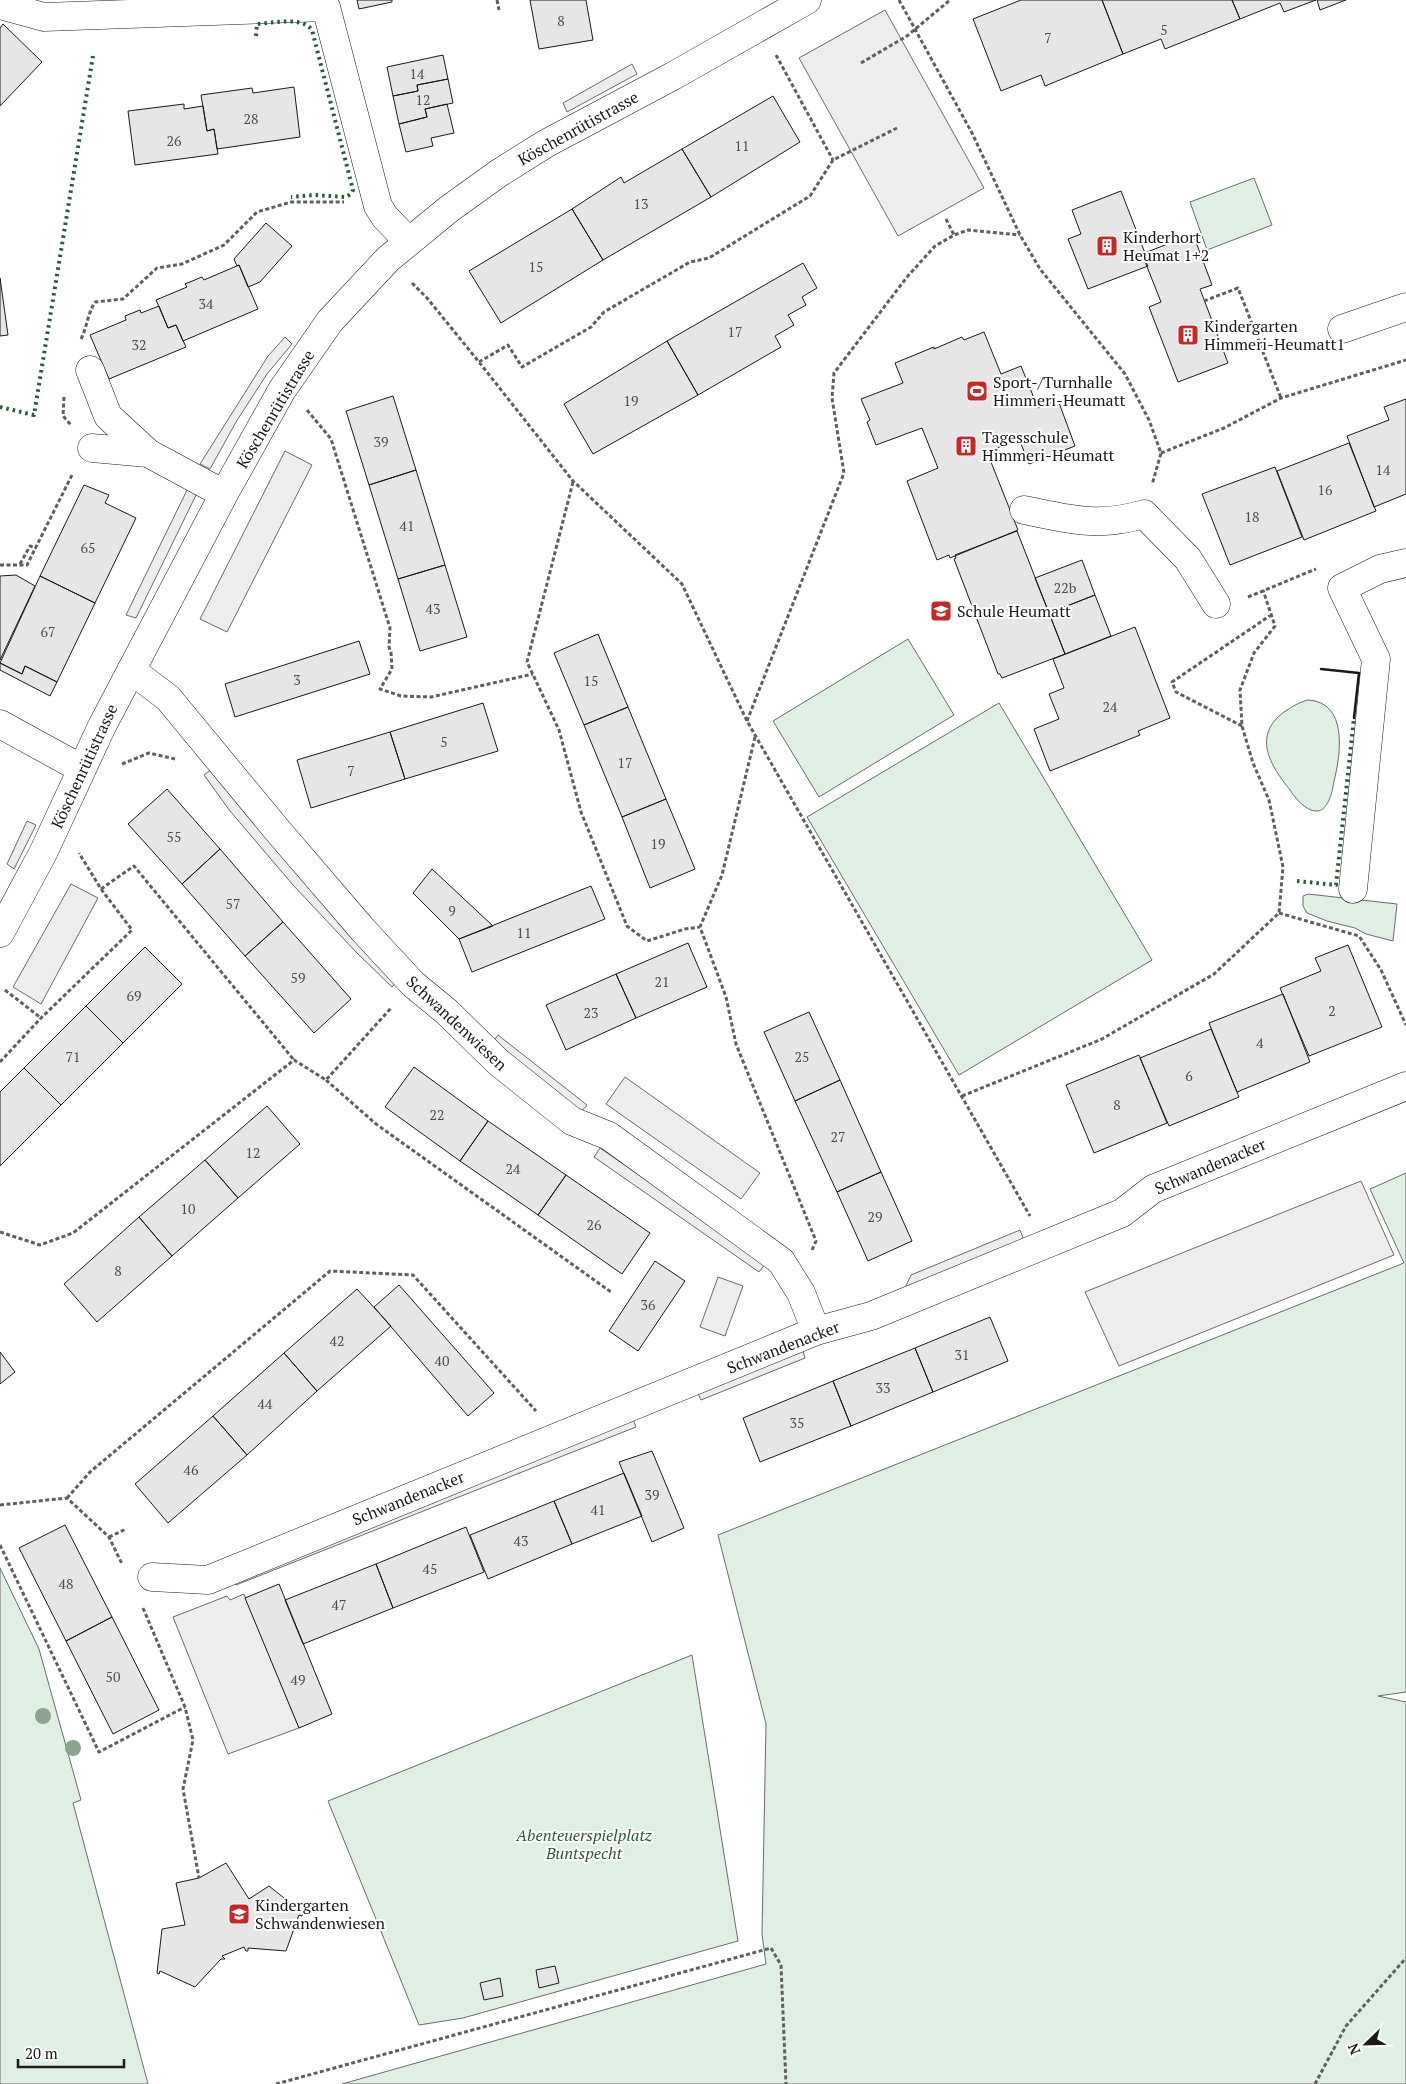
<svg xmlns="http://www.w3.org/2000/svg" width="1406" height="2084" viewBox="0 0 1406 2084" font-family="'PT Serif',serif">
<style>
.green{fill:#e0efe3;stroke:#6a6a6a}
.parking{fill:#ededed;stroke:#6a6a6a}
.building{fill:#e6e6e6;stroke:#1a1a1a}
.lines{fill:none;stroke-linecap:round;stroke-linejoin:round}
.minor-casing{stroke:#1a1a1a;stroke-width:29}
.path{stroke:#5f5f5f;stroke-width:3;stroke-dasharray:4 2.5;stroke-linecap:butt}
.minor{stroke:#fff;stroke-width:28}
.hedge{stroke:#2b5a34;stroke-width:4;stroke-dasharray:2.5 4;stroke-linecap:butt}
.wall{stroke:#1a1a1a;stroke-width:2.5}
.tree{fill:#8aa48f}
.labels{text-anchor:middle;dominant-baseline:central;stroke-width:4;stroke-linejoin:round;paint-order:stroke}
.number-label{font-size:14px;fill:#4d4d4d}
.street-label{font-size:16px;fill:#1a1a1a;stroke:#fff}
.poi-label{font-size:16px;fill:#1a1a1a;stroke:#fff;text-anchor:start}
.park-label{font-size:16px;font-style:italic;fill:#2b5a34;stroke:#fff}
</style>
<rect width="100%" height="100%" fill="#fff"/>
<path class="green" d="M1254 178 1272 225 1207 250 1190 202Z
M908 639 954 715 819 797 773 721Z
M1308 700C1348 702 1341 754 1334 781 1333 787 1332 794 1329 800 1327 805 1322 812 1316 811 1306 811 1295 798 1290 790 1270 765 1252 736 1284 712 1292 707 1299 702 1308 700Z
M999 703 1152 960 959 1075 807 817Z
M1308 894 1397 904 1393 941 1366 934 1355 928 1327 921 1307 913 1303 906V896Z
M1406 1173V1692L1378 1696 1406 1702V2084H342L766 1964 762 1934 766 1724 718 1535 1404 1263 1370 1189Z
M0 1568 39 1649 81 1800 73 1803 148 2084H0Z
M692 1655 738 1941 463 2018 419 2025 328 1801Z"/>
<path class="parking" d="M885 10 984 188 898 236 799 58Z
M632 64 637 74 567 112 563 103Z
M285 337 292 344 267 374 236 422 210 469 200 464 268 356Z
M285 451 312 465 227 632 200 619Z
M189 486 198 491 136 618 126 615Z
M212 769 399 979 392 987 356 952 293 885 230 811 204 775Z
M27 821 36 825 14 869 7 864Z
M71 884 98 898 41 1004 13 987Z
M498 1035 587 1105 581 1112 492 1043Z
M625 1077 760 1173 741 1199 606 1104Z
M600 1148 766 1263 759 1272 594 1157Z
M1361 1181 1394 1255 1119 1366 1085 1292Z
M1020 1230 1024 1240 905 1288 911 1275Z
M718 1277 743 1286 725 1336 700 1327Z
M802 1348 805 1358 701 1400 696 1389Z
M632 1417 636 1427 236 1585 232 1574Z
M244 1594 299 1728 228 1754 173 1617 227 1596 230 1600Z"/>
<path class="building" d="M357 0H392V2L359 9Z
M530 0H586L593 40 539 49Z
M1021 0H1102L1123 54 1045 86 1041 75 1001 91 973 19Z
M1102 0H1232L1240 19 1165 49 1161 39 1123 54Z
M1232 0H1316L1284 12 1280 3 1240 19Z
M1317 0H1346L1320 10Z
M3 24 42 62 0 106V28Z
M443 55 448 79 417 85 418 91 393 96 387 67Z
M448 79 453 103 425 109 427 117 399 124 393 96 418 91 417 85Z
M294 87 300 137 217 149 214 129 207 131 201 95 252 88 253 93Z
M773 96 800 142 711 197 682 149Z
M184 104V109L203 106 207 131 214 129 218 154 135 165 128 111Z
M447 104 454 133 431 138 433 146 406 152 399 124 427 117 425 109Z
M682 149 711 197 603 260 572 209 621 177 624 183Z
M1121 191 1145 253 1142 254 1148 266 1088 289 1068 239 1081 234 1072 210Z
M572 209 603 260 501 323 469 271Z
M266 223 292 246 260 282 248 287 239 265 237 266 234 259Z
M1193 234 1212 285 1200 289 1228 363 1178 382 1149 307 1161 302 1142 254Z
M803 263 817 288 802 297 806 305 788 315 794 325 775 336 781 347 698 395 667 341Z
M239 265 258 309 183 341 176 325 168 328 156 300 187 287 185 284 202 277 204 280Z
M0 278 8 335 0 336Z
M159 306 168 328 176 325 186 347 109 379 90 335 126 320 125 316 140 310 141 313Z
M984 332 1001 374 1021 366 1038 408 1058 400 1075 446 1029 464 1019 439 987 452 1018 530 950 558 949 555 937 560 907 481 938 468 922 428 876 445 867 422 870 420 861 399 903 383 895 363 934 347V349L962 337 964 340Z
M667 341 698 395 593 454 564 404Z
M393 396 416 470 369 485 346 411Z
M1406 399V494L1374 507 1347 436 1389 420 1384 407Z
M1349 443 1376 511 1304 540 1277 471Z
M1275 467 1302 537 1230 565 1202 494Z
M416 470 445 565 398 579 369 485Z
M84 485 109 495 105 503 136 518 95 603 40 576Z
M1017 531 1065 654 1002 678 1000 674H998L954 559 956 558 955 555Z
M1082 560 1095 595 1049 613 1035 578Z
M445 565 467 637 420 651 398 579Z
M16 575 35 586 0 660V576Z
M40 576 95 603 57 682 25 666 22 674 0 663Z
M1095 595 1111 636 1065 654 1049 613Z
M1135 627 1170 718 1138 731 1140 735 1050 771 1034 729 1059 719 1049 694 1064 688 1053 659Z
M598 634 628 707 584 725 554 653Z
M359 641 370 674 235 717 225 684Z
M0 663 22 674 25 666 57 682 50 696 0 670Z
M483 703 498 751 405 779 390 732Z
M628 707 666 799 622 817 584 725Z
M390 732 405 779 311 808 297 760Z
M167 789 220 849 182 884 128 824Z
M666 799 695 869 650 888 622 817Z
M220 849 283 922 245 956 182 884Z
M432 869 493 926 459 939 413 893Z
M591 886 605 919 472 972 459 939Z
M283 922 351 999 314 1033 245 956Z
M688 943 707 987 636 1018 616 974Z
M1348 945 1382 1027 1309 1056 1280 988 1321 971 1315 958Z
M145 947 182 984 123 1043 86 1006Z
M616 974 636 1018 566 1050 546 1005Z
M1283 994 1310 1062 1237 1092 1209 1023Z
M86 1006 123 1043 61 1105 24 1068Z
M809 1012 840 1080 795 1101 764 1032Z
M1211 1029 1239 1097 1169 1126 1140 1058Z
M1139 1055 1167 1123 1094 1153 1066 1085Z
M414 1067 488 1121 460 1161 385 1107Z
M24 1068 61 1105 0 1166V1092Z
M840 1080 881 1172 837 1192 795 1101Z
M267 1106 300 1144 238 1198 205 1160Z
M488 1121 566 1175 538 1215 460 1161Z
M205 1160 238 1198 172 1256 139 1217Z
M881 1172 912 1241 868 1261 837 1192Z
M566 1175 650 1233 622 1274 538 1215Z
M139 1217 172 1256 97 1322 64 1284Z
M655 1261 685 1281 638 1351 609 1331Z
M399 1285 494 1393 468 1416 374 1307Z
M357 1289 391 1326 317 1391 284 1353Z
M990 1317 1008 1361 933 1392 915 1348Z
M915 1348 933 1392 851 1426 833 1381Z
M0 1352 15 1372 0 1384Z
M284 1353 317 1391 247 1455 213 1416Z
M833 1381 851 1426 760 1462 743 1418Z
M213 1416 247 1455 168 1523 135 1484Z
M652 1451 684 1528 652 1542 619 1462Z
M624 1473 642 1516 572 1544 554 1501Z
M554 1501 572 1544 488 1579 470 1535Z
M65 1525 112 1617 66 1641 19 1548Z
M466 1527 484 1572 393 1608 376 1564Z
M376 1564 393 1608 303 1644 285 1600Z
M279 1584 332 1714 299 1728 245 1598Z
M112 1617 159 1710 113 1734 66 1641Z
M226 1863 249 1899 269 1886 303 1913 302 1916 299 1915 286 1951 248 1948V1951H246L244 1947 222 1956 225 1959H221L195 1987 160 1971 159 1974 157 1973 162 1929 185 1925 176 1883 199 1878Z
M555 1966 559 1983 539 1988 536 1970Z
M500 1978 503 1996 484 2000 480 1983Z"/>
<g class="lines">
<g class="minor-casing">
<path id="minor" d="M0 5 44 17 326 7 378 206 385 217 409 242
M1342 329 1406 307
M90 370 108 416 148 453
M92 448 148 453 224 494
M1024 510C1069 519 1098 528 1144 514L1188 559 1216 604
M131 670 168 698 278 831 363 930 413 984 447 1012 498 1062 572 1121 609 1136 781 1261 801 1293 816 1331
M0 724 82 769
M1353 889 1376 659 1342 588 1380 569 1406 563
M0 933 43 853 102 726 225 492 282 390 330 321 388 259 449 209 499 173 547 143 673 76 807 0
M152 1577 208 1580 816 1331 871 1316 1122 1213 1153 1189 1406 1086"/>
</g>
<path class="path" d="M497 0 499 10
M899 0 972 133 1020 235 1040 269 1125 374 1149 420 1161 453 1152 485
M776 55 833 160
M861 63 907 36 950 0
M946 219 954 235
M412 283 427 298 479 362 573 481 682 584 747 721 1030 1216
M1204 301 1238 288 1281 398
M81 339C87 327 88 313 95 302L123 299 157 268 182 264 224 245 257 212 291 202H344
M479 362 508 345 522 367 591 327 604 312 690 262 709 258 810 196 833 160 897 128
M64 397 63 416 71 425
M307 410 331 439 390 628 389 647 391 653 392 669 380 689 401 696 431 697 533 674
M1161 453 1224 428 1281 398 1406 360
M573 482 527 662 559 730 581 812 627 926 647 941 685 929 700 927
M20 564 30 546 36 548
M0 565H27L73 473
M1248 597 1316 569
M747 721 844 473 832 398 834 373 907 277 935 246 954 235 968 230 1020 235
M1242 726 1176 692 1172 682 1271 615
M755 737 722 875 700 927 726 997 736 1044 816 1241 812 1250
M122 764 149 753 175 759
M101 889 134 866 294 1060
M1279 913 1359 936 1381 970 1406 1025
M5 990 41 1018
M0 1062 41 1018 132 930 101 889 79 853
M326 1080 376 1124 611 1292
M962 1096 1102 1039 1214 974 1279 913 1283 867 1269 800 1253 763 1242 726 1240 690 1254 653 1275 626 1263 590
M0 1232 40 1245 73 1233 294 1060 326 1080 392 1007
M67 1498 90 1472 330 1271 413 1275 536 1411
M0 1505 67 1498 109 1537 122 1564
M109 1537 126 1529
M0 1545 99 1752 185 1707
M143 1608 185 1707 193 1740 183 1789 199 1878
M276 2084 771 1948 781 1965 786 2084
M1315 2084 1346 2026 1406 1958"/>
<use href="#minor" class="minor"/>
<path class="hedge" d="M256 36 257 24C274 23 302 16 312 30L353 190 351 194 346 197 314 195 291 197
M0 407 34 415 93 56
M1297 881 1336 885 1354 718"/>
<path class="wall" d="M1321 669 1359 673 1354 718"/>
</g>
<g class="tree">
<circle cx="43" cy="1716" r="8"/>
<circle cx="73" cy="1748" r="8"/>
</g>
<defs>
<g id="building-square" transform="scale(1.125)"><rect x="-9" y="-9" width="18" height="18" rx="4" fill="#c62828" stroke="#fff"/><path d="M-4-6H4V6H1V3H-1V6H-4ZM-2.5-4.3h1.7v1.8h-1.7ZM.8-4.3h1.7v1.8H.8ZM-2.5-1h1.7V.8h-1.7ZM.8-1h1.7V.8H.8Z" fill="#fff"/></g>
<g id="stadium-square" transform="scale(1.125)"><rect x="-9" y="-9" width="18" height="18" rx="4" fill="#c62828" stroke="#fff"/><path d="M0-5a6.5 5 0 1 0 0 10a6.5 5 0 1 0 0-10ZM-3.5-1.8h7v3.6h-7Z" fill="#fff"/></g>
<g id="school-square" transform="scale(1.125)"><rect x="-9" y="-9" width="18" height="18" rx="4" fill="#c62828" stroke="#fff"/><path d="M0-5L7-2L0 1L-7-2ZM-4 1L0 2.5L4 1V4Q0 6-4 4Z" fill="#fff"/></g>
</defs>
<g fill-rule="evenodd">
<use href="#building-square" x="1107" y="246"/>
<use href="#building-square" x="1188" y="335"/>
<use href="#stadium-square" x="977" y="391"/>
<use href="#building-square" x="966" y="446"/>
<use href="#school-square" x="941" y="611"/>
<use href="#school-square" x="239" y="1914"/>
</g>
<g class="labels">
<g class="number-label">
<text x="561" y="20">8</text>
<text x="1164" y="29">5</text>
<text x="1048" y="37">7</text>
<text x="417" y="73">14</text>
<text x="423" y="99">12</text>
<text x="251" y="118">28</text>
<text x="174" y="140">26</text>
<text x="742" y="145">11</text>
<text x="641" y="203">13</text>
<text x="536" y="266">15</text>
<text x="206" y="303">34</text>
<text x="735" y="331">17</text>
<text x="139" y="344">32</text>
<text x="631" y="400">19</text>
<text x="381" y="441">39</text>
<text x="1383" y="469">14</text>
<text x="1325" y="489">16</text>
<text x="1252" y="516">18</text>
<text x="407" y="525">41</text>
<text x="88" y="547">65</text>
<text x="1065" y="587">22b</text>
<text x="433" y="608">43</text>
<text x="48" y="631">67</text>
<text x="297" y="679">3</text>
<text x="591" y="680">15</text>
<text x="1110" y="706">24</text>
<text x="444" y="741">5</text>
<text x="625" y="762">17</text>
<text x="351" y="770">7</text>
<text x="174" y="836">55</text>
<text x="658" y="843">19</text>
<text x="233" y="903">57</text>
<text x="452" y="910">9</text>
<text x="524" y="932">11</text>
<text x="298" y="977">59</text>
<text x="662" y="981">21</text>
<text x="134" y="995">69</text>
<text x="1332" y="1010">2</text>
<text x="591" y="1012">23</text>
<text x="1260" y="1042">4</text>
<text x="73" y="1056">71</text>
<text x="802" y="1056">25</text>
<text x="1189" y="1075">6</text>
<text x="1117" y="1104">8</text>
<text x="437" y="1114">22</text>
<text x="838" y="1136">27</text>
<text x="253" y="1152">12</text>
<text x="513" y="1168">24</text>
<text x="188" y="1208">10</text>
<text x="875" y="1216">29</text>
<text x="594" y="1224">26</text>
<text x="118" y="1270">8</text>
<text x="648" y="1304">36</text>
<text x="337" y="1340">42</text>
<text x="962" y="1354">31</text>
<text x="442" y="1360">40</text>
<text x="883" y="1387">33</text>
<text x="265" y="1403">44</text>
<text x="797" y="1422">35</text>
<text x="191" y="1469">46</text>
<text x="652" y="1494">39</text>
<text x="598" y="1509">41</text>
<text x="521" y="1540">43</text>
<text x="430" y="1568">45</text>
<text x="66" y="1583">48</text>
<text x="339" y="1604">47</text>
<text x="113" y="1676">50</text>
<text x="298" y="1679">49</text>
</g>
<g class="street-label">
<text transform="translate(578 128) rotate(-29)">Köschenrütistrasse</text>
<text transform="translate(275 409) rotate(-59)">Köschenrütistrasse</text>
<text transform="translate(84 766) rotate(-65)">Köschenrütistrasse</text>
<text transform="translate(457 1023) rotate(43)">Schwandenwiesen</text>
<text transform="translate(1210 1166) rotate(-23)">Schwandenacker</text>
<text transform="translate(783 1347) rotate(-21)">Schwandenacker</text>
<text transform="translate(408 1498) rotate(-22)">Schwandenacker</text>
</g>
<g class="poi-label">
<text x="1123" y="237">Kinderhort<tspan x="1123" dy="18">Heumat 1+2</tspan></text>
<text x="1204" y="326">Kindergarten<tspan x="1204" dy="18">Himmeri-Heumatt1</tspan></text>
<text x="993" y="382">Sport-/Turnhalle<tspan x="993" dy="18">Himmeri-Heumatt</tspan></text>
<text x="982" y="437">Tagesschule<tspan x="982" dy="18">Himmeri-Heumatt</tspan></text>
<text x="957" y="611">Schule Heumatt</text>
<text x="255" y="1905">Kindergarten<tspan x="255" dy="18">Schwandenwiesen</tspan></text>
</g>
<g class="park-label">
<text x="584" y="1835">Abenteuerspielplatz<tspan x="584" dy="18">Buntspecht</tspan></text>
</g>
</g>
<g transform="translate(1366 2044) rotate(247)" stroke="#ffffff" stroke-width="4" paint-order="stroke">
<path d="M0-4L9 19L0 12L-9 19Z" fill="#1a1a1a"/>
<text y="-8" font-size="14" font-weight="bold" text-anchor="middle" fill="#1a1a1a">N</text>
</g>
<path d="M18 2059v8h106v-8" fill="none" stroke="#1a1a1a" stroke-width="2.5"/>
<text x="25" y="2059" font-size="15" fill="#1a1a1a" stroke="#ffffff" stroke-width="4" paint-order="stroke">20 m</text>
</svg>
